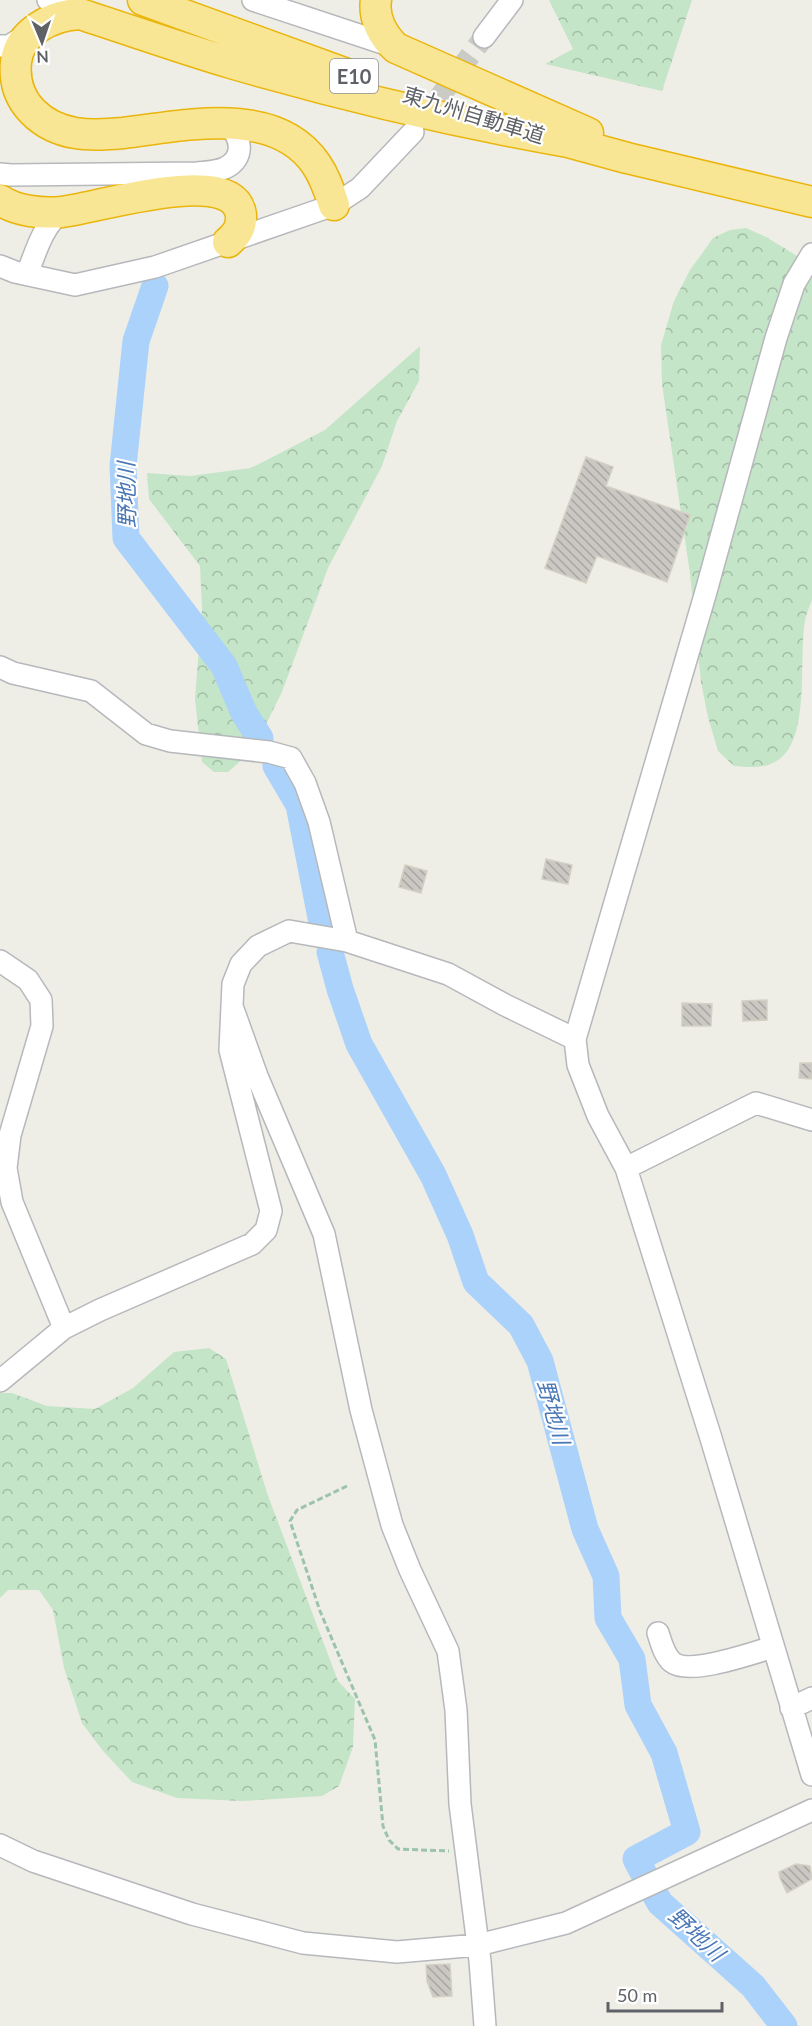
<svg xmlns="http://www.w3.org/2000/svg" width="812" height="2026" viewBox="0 0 812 2026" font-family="Lato,'Noto Sans JP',sans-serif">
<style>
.forest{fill:url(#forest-crowns)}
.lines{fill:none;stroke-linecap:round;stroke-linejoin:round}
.river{stroke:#abd2fb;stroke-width:27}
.building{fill:url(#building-back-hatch);stroke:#d4d0c5;stroke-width:1.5}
.minor-tunnel{stroke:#cbcbc6;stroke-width:21;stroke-dasharray:21 10;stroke-linecap:butt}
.minor-casing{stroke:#b6b8bc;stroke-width:24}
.highway-casing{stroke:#eab50c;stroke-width:33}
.path{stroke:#9cc3ab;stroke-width:3;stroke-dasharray:6 3;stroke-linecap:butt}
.minor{stroke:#fff;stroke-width:21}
.highway{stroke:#f8e695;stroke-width:30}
.labels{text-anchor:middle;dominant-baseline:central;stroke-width:4.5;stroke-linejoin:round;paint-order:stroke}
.shield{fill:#fff;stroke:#8e9094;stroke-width:1.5}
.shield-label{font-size:20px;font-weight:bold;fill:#5e6166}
.street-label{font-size:21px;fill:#5e6166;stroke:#fff}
.water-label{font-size:22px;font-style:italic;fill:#4a77b5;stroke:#fff}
</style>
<defs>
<pattern id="forest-crowns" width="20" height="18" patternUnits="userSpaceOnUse" patternTransform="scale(1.5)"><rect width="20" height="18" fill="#c4e5c7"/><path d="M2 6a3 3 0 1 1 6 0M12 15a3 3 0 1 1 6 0" fill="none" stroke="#a2bda5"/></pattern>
<pattern id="building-back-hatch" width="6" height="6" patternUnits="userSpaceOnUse" patternTransform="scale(1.5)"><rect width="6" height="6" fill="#cbc8c3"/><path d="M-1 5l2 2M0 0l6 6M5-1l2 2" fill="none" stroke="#a8a6a2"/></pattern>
</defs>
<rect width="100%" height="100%" fill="#efeee6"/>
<path class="forest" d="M549 0H692L662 91 545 64 573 49Z
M746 228 766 237 812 265V599C810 606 806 614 805 621 798 657 812 743 775 762 762 769 748 767 734 766L718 751 708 717 701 682 690 574 662 384 661 345 674 301 690 270 713 238 730 230Z
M420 346 419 381 397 421 382 466 328 568 282 692 253 750 228 772H214L202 762 195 699 202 609 200 566 149 499 147 473 190 476 251 468 325 430Z
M209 1348 226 1359 267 1493 338 1681 355 1699 353 1747 339 1786 322 1796 242 1801 177 1798 132 1782 103 1751 82 1723 64 1668 53 1610 39 1590H8L0 1598V1393H12L47 1406 95 1409 133 1388 174 1352Z"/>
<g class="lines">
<path class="river" d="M155 286 136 341 123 466 126 538 224 666 244 713 260 738
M276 766 299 805 322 923
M330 952 340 989 359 1044 433 1175 460 1235 476 1282 521 1325 540 1361 585 1529 606 1576 608 1618 632 1659 638 1705 664 1753 687 1832 636 1859 643 1872
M656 1896 660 1903 753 1986 784 2026"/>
</g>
<path class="building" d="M586 457 613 467 606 486 690 515 667 582 597 556 586 583 545 568Z
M546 859 572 865 568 884 542 879Z
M405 865 427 871 421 893 399 887Z
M767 1000V1020L743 1021 742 1001Z
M682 1003 712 1004 711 1026H682Z
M800 1063H812V1079L799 1078Z
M796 1864 810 1866 812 1879 787 1893 780 1878 779 1872Z
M450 1964 452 1996 433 1997 427 1981 426 1965Z"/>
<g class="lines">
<path class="minor-tunnel" d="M421 122 484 37"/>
<g class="minor-casing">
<path id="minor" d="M48 0 80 14
M253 0 395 47
M484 37 512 0
M0 46H9L30 33
M0 174 11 175 197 173C206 172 216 172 225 168 246 158 242 135 225 123
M812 254 794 284 776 338 705 595 575 1039 578 1065 598 1116 626 1168 710 1435 812 1775
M0 266 15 272 75 285 155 267 334 205 360 188 413 132
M27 274C36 252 42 227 61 212
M0 667 13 673 91 691 146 734 170 741 269 752 291 758 305 783 319 822 347 941
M0 961 28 980 41 1000 42 1026 10 1135 6 1168 12 1202 64 1328
M233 1009 257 1076 324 1234 361 1410 392 1525 410 1570 448 1651 456 1710 460 1804 480 1961 485 2026
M626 1168 756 1103 812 1120
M0 1381 64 1328 100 1310 252 1244 266 1230 271 1211 230 1050 233 984 241 964 258 946 289 931 347 941 448 974 505 1005 575 1039
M658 1633C661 1642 664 1655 672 1662 689 1676 753 1653 773 1647
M791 1708 812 1698
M0 1845 33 1861 192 1914 303 1943 397 1952 478 1945 566 1923 812 1810"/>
</g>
<g class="highway-casing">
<path id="highway" d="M143 0 358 78
M376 0C373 18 383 36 396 48L588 133
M550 137 627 158 812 202
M0 200C16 211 42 214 62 212 95 209 234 163 241 215 242 228 236 235 228 242
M334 205C329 190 325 177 316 164 275 104 183 126 123 133 91 136 58 137 33 112 20 99 14 82 16 62 19 32 52 15 80 14 130 30 180 48 231 63 341 95 455 122 568 142"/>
</g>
<path class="path" d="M347 1486 297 1510 290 1521 320 1611 375 1740 383 1826 389 1840 398 1849 449 1851"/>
<use href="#minor" class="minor"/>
<use href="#highway" class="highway"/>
</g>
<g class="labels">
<rect class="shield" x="330" y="59" width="48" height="34" rx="4.5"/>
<g class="shield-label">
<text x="354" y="76">E10</text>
</g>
<g class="street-label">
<text transform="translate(474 114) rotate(17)">東九州自動車道</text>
</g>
<g class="water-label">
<text transform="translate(126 495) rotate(-91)">野地川</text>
<text transform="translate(554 1412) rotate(75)">野地川</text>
<text transform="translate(697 1934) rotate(43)">野地川</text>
</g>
</g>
<g transform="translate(42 42) rotate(178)" stroke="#ffffff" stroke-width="4.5" paint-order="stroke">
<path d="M0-4.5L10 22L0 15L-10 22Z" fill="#5e6166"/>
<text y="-9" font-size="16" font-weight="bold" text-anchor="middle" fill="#5e6166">N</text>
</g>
<path d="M608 2002v9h114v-9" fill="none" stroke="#5e6166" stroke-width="3"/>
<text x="617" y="2002" font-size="18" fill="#5e6166" stroke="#ffffff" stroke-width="4.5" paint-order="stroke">50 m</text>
</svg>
